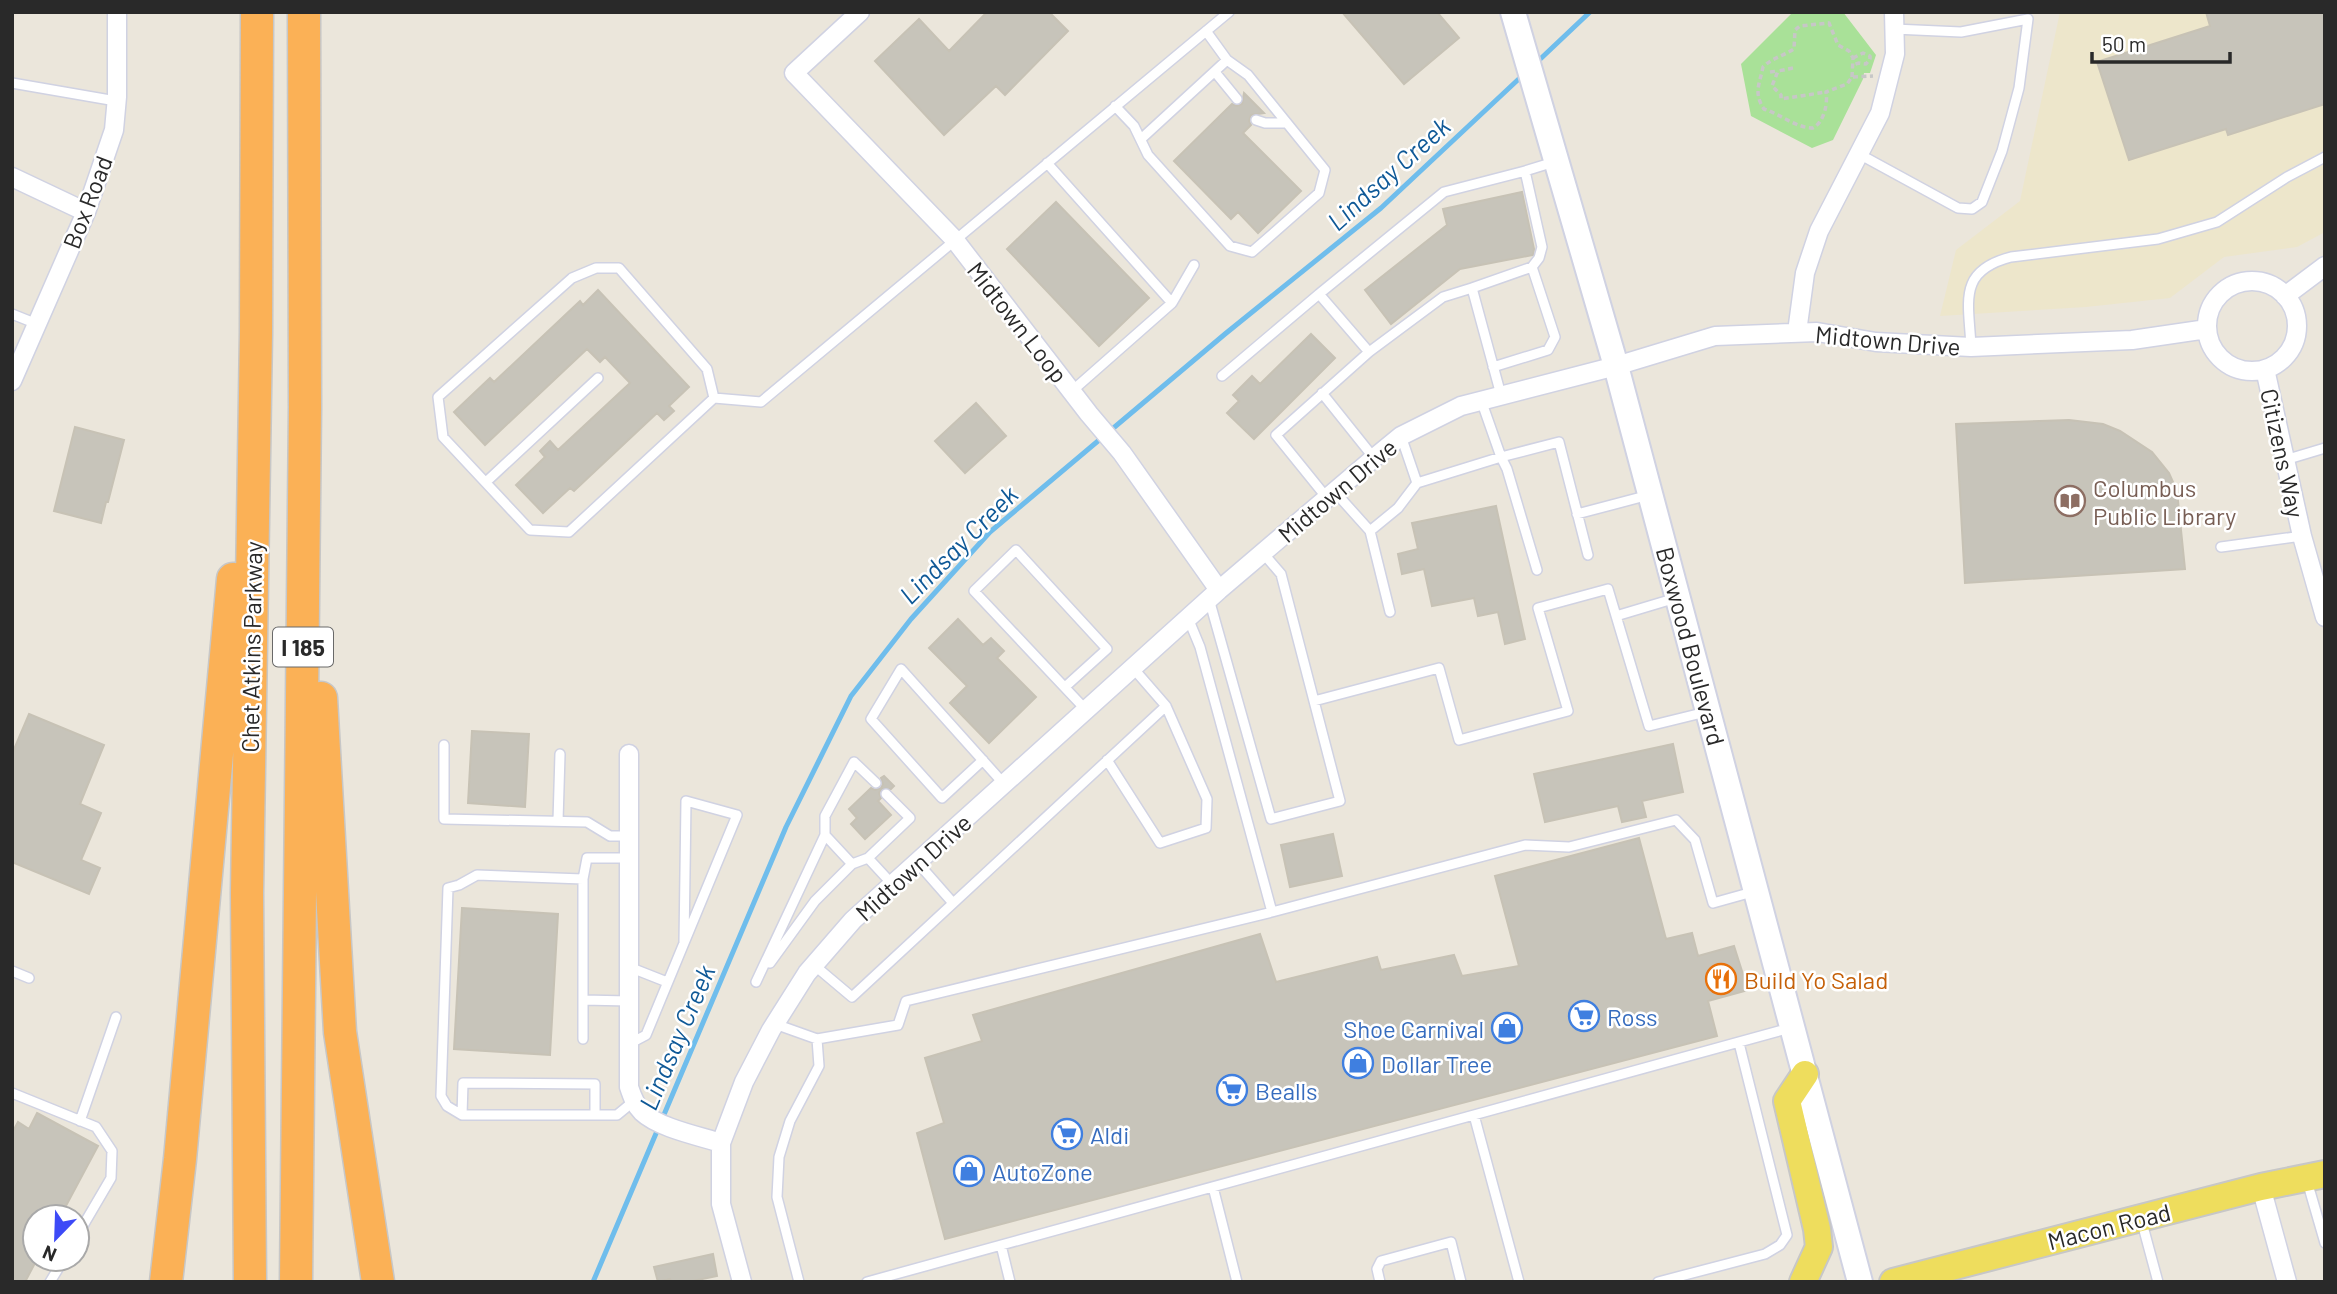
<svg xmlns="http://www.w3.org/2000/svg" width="2337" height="1294" viewBox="0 0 2337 1294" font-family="Barlow,sans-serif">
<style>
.education{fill:#ede6cb}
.green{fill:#a9e198}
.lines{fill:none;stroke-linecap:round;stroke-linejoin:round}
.stream{stroke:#6fbdec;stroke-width:5}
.building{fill:#c7c4ba;stroke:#c7c2b5;stroke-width:2}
.lane-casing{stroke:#d0d2e2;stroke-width:12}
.street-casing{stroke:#d0d2e2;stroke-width:21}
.secondary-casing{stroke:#d0d2e2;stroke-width:28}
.primary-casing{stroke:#c7c7c7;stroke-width:30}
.highway-casing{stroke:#c7c7c7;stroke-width:35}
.path{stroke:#c7c7c7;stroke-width:3.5;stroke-dasharray:5 3.5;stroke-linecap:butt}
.lane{stroke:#fff;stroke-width:9}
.street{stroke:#fff;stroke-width:18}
.secondary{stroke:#fff;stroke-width:24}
.primary{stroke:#eedd5d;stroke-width:26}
.highway{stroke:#fbb156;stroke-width:32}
.labels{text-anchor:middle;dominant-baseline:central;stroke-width:5;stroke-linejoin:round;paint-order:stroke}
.shield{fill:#fff;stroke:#696969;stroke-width:2}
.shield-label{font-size:23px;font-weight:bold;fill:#292929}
.street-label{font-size:24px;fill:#292929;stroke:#fff}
.education-label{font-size:24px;fill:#785e54;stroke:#fff;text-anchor:start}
.food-label{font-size:24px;fill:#c56008;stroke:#fff;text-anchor:start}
.shop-label{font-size:24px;fill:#366cbe;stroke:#fff;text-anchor:start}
.water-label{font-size:26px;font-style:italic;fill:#0f5997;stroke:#fff}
</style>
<rect width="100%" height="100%" fill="#ebe6db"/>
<path class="education" d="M2060 12H2325V232L2297 247 2224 257 2170 298 2086 307 1940 316 1956 250 2020 201Z"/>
<path class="green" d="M1793 12H1843L1876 55 1870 73H1864L1863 79 1833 140 1812 148 1751 116 1741 64Z"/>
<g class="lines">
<path class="stream" d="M1535 64 1590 12
M593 1282 786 827 851 696 911 619 990 532 1225 334 1381 208 1523 75"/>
</g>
<path class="building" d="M987 12H1049L1068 31 1005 95 996 86 944 135 875 61 919 19 949 51Z
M1342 12H1437L1459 38 1404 84Z
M2206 12H2325V104L2228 135 2226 129 2129 160 2097 62 2210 26Z
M1244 93 1264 113 1251 115 1249 121 1251 125 1243 133 1301 191 1258 233 1238 212 1231 219 1174 161 1232 104 1237 106 1242 104Z
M1522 192 1534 249 1533 255 1460 269 1391 324 1365 290 1447 225 1443 209Z
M1056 202 1149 298 1099 346 1007 249Z
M598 290 689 387 669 406 674 411 664 420 657 413 574 491 570 488 543 513 516 485 545 457 540 451 550 441 558 450 630 383 605 357 600 362 587 349 485 445 454 412 490 378 494 382 580 301 583 305Z
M1311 334 1335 358 1254 439 1227 413 1239 401 1233 395 1252 376 1260 384Z
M976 403 1006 436 965 473 935 441Z
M2069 420 2103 424 2120 431 2152 452 2169 473 2177 491 2185 569 1965 583 1956 424Z
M75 427 124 440 108 502H106L101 523 54 511Z
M1496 506 1525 639 1505 644 1498 612 1478 616 1474 598 1432 606 1424 569 1402 574 1398 554 1418 549 1412 523Z
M958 619 983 645 991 638 1004 651 997 658 1036 697 989 743 950 703 967 686 929 648Z
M29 714 104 745 80 804 101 813 81 860 100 868 89 894 12 862V754Z
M472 731 529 734 525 807 468 803Z
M1673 744 1683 792 1642 801 1646 817 1622 822 1618 806 1545 822 1534 774Z
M884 776 894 786 891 789H882L879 793 881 798 878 801 891 815 865 839 851 824 857 818 849 809 871 788 875 790 881 788 883 784 881 778Z
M1333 834 1342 876 1290 887 1281 845Z
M1639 838 1666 939 1692 933 1698 956 1734 946 1748 990 1708 1001 1717 1036 945 1239 917 1133 944 1123 925 1058 982 1041 973 1015 1260 934 1276 982 1377 957 1381 970 1454 955 1462 976 1519 966 1495 876Z
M462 908 558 914 550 1055 454 1049Z
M37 1113 98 1146 60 1217H35V1263L25 1282H12V1133L18 1122 29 1129Z
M713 1254 717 1276 688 1282H671L670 1279 658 1282 654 1267Z"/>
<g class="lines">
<g class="lane-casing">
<path id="lane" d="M1215 72 1237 99
M12 83 116 101
M1115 106 1134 126 1148 155 1230 246 1252 252 1319 193 1325 170 1248 75 1227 60 1206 31
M1256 120 1265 123H1287
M1141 139 1227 60
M1859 154 1958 208 1972 209 1982 202 2002 151 2019 88 2028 19 1961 32 1894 29
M1047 163 1172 303 1072 391
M1532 267 1539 258 1542 247 1525 171 1554 162
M1472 288 1532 267 1555 337 1548 350 1493 367
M1319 294 1444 192 1525 171
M1172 303 1194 265
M12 314 37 324
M1971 347C1969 302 1957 271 2011 257L2158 239 2217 222 2287 177 2325 157
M1222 376 1319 294 1369 352
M1322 393 1374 458
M714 398 707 369 619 268H596L572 278 438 397 443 437 530 530 569 532 714 398 761 402 1229 12
M1481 400 1501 457 1507 469 1537 570
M1401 436 1417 483
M2285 460 2325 448
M486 482 598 378
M1335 492 1370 531 1390 612
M1327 498 1276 435 1369 352 1443 297 1472 288 1501 395
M1577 514 1649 495
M1370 531 1398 508 1417 483 1501 457 1559 442 1588 555
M2221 547 2302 536
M1209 599 1271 819 1340 801 1281 574 1263 553
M1616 616 1676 598
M1065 687 1107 649 1016 550 974 591 1086 710
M1314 701 1439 668 1459 740 1568 711 1538 608 1608 589 1649 726 1706 712
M444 745V819L587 822 610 836H629
M983 760 942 798 871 719 901 669 1004 784
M1107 760 1160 843 1206 828 1207 799 1166 706
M886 794 910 818 868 858 893 885
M558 821 560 754
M825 835 852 864
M917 862 953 903
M583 879 587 858H629
M1272 912 1525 845 1569 847 1676 820 1695 840 1713 903 1756 891
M770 963 815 901 852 864 868 858
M814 965 852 997 1166 706 1133 668
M629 967 667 982
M12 971 29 978
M756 982 825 835V816L854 762 876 783
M629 1001 583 1000V879L477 875 459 885 448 888 441 1096 447 1106 462 1115H617L634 1101
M775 1024 817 1039 898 1025 906 1001 1272 912 1200 647 1188 618
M583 1039V1000
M629 1044 646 1035 737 815 686 801 684 943
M12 1093 96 1127 112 1151 111 1178 77 1236
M462 1115 463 1083 595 1084V1115
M1474 1115 1519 1282
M80 1121 116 1017
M2307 1181 2325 1243
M1213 1187 1237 1282
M2141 1219 2158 1282
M1001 1245 1010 1282
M50 1282 64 1259
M799 1282 777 1197 779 1157 790 1121 819 1066 817 1039
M867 1282 1790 1028
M1380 1282 1377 1269 1381 1261 1451 1242 1461 1282
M1658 1282 1765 1254 1780 1245 1787 1235 1739 1043"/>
</g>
<g class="street-casing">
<path id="street" d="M860 12 794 73 954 239 1089 414 1122 453 1219 590
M12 177 86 212
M2207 326a45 45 0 1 1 90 0a45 45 0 1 1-90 0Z
M2285 296 2325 266
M1797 332 1805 273 1819 231 1880 113 1895 54 1894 12
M2265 369 2302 536 2325 617
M12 381 86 212 114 130 117 97V12
M629 754V1087C632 1096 635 1105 642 1112 659 1128 699 1136 721 1143
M2261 1187 2287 1282
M742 1282 721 1204V1143L744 1082 771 1030 807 973 853 920 1219 590 1374 458 1401 436 1461 406 1616 366 1715 336 1817 332 1876 342 1971 347 2132 340 2207 329"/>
</g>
<g class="secondary-casing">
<path id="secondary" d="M1513 12 1616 366 1860 1282"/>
</g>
<g class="primary-casing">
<path id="primary" d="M1803 1282 1819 1247 1817 1229 1787 1101 1805 1074
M1893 1282 2261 1187 2325 1174"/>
</g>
<g class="highway-casing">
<path id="highway" d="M321 698 340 1032 378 1282
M166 1282 180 1159 233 579
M250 1282 247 893 256 333 257 12
M296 1282 305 407 304 12"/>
</g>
<path class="path" d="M1853 58 1863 53 1870 56V59L1866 64 1859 63 1853 65
M1793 68 1778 71 1772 86 1781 95V99L1826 92
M1770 72 1778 71
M1852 77 1853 58 1849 51 1838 45 1829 23 1800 26 1795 30 1794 49C1783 56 1772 58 1763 67 1760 83 1753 93 1764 109 1780 114 1796 128 1813 128 1824 122 1828 104 1826 92L1847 84 1852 77 1873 76"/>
<use href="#lane" class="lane"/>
<use href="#street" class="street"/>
<use href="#secondary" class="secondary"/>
<use href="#primary" class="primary"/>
<use href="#highway" class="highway"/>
</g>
<defs>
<g id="library-ring" transform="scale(1.575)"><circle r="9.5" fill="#fff" stroke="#8d6e63" stroke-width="1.5"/><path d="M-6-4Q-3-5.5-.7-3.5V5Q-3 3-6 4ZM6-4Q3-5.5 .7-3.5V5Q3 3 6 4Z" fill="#8d6e63"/></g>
<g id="restaurant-ring" transform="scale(1.575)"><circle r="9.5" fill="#fff" stroke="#e8710a" stroke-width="1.5"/><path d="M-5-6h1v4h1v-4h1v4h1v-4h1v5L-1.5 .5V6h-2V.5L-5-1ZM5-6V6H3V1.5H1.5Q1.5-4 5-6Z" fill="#e8710a"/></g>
<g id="supermarket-ring" transform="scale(1.575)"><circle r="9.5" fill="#fff" stroke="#3f7fe0" stroke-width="1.5"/><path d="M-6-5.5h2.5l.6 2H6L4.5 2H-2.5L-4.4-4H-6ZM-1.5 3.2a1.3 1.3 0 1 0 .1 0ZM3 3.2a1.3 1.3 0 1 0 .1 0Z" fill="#3f7fe0"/></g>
<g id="shop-ring" transform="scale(1.575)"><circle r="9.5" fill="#fff" stroke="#3f7fe0" stroke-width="1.5"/><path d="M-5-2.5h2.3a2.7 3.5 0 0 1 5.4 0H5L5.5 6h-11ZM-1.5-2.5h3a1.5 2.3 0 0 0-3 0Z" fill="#3f7fe0"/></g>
</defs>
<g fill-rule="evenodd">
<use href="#library-ring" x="2070" y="501"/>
<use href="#restaurant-ring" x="1721" y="979"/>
<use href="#supermarket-ring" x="1584" y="1016"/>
<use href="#shop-ring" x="1507" y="1028"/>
<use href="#shop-ring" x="1358" y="1063"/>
<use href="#supermarket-ring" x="1232" y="1090"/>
<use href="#supermarket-ring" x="1067" y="1134"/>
<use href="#shop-ring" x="969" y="1171"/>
</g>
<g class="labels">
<rect class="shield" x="273" y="627.5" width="60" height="39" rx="5"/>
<g class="shield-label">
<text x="303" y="647">I 185</text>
</g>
<g class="street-label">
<text transform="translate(87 202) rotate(-69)">Box Road</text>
<text transform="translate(1018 322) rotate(52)">Midtown Loop</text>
<text transform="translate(1888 340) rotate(5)">Midtown Drive</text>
<text transform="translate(2283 453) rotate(78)">Citizens Way</text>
<text transform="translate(1337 490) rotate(-40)">Midtown Drive</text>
<text transform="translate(1691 646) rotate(75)">Boxwood Boulevard</text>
<text transform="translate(251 647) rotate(-89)">Chet Atkins Parkway</text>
<text transform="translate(913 867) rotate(-42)">Midtown Drive</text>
<text transform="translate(2109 1226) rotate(-14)">Macon Road</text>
</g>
<g class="education-label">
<text x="2093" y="487">Columbus<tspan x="2093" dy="28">Public Library</tspan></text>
</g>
<g class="food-label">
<text x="1744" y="979">Build Yo Salad</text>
</g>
<g class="shop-label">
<text x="1607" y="1016">Ross</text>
<text x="1484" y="1028" text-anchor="end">Shoe Carnival</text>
<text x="1381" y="1063">Dollar Tree</text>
<text x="1255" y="1090">Bealls</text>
<text x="1090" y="1134">Aldi</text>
<text x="992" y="1171">AutoZone</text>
</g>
<g class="water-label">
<text transform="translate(1388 173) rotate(-42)">Lindsay Creek</text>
<text transform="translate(958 544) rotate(-45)">Lindsay Creek</text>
<text transform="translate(676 1037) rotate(-67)">Lindsay Creek</text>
</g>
</g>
<rect width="2337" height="1294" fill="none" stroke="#292929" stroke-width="28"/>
<g transform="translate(56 1238) rotate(203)"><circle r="33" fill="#ffffff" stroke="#a9a9a9" stroke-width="2"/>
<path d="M0-5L12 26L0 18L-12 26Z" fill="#3d4af7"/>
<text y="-10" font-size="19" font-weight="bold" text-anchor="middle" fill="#292929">N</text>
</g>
<path d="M2092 52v10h138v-10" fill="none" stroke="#292929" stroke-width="3.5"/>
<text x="2102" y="52" font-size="21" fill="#292929" stroke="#ffffff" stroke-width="5" paint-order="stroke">50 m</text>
</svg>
